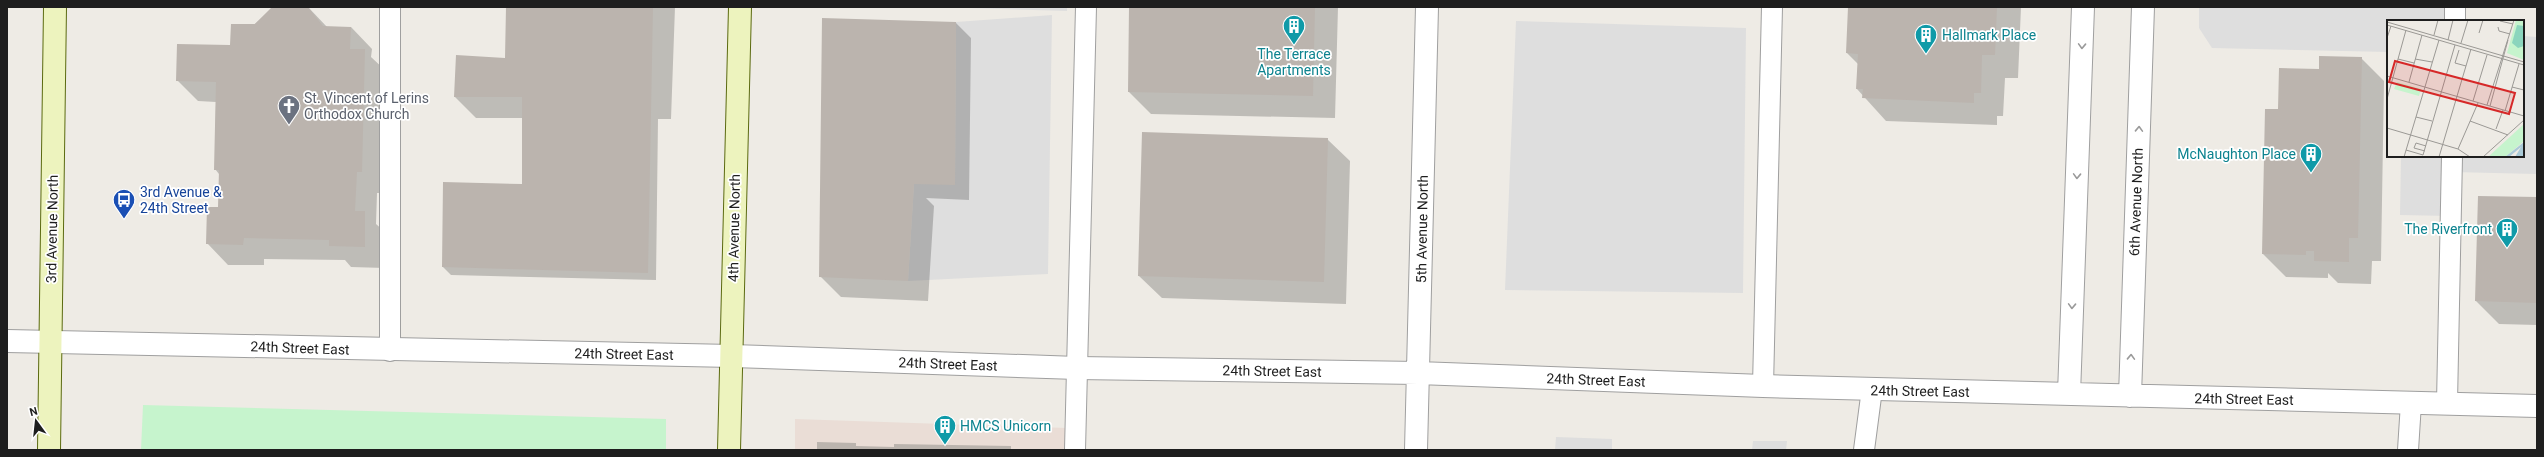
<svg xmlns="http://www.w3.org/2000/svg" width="2544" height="457" viewBox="0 0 2544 457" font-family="Roboto,sans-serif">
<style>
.military{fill:#eaddd6}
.park{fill:#c6f4cd}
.parking{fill:#dedede}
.shadow{fill:#0003}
.building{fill:#bbb4ae}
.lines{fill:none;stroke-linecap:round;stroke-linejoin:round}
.service-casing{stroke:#9f9f9f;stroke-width:22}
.tertiary-casing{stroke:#9f9f9f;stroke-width:24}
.secondary-casing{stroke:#5b6a10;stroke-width:24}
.service{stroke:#fff;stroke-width:20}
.tertiary{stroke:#fff;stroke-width:22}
.secondary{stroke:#edf3be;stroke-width:22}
.oneway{stroke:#9a9a9a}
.labels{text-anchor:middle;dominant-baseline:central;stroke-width:3.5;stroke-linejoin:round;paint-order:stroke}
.culture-label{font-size:14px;fill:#0d838f;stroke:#fff;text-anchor:start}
.worship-label{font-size:14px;fill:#5b616d;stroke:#fff;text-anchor:start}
.transit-label{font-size:14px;fill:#164399;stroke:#fff;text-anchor:start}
.street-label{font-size:14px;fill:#1e1e1e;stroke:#fff}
.inset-road{fill:none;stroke:#9b9995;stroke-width:1}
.view{fill:#d62828;fill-opacity:0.15;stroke:#d62828;stroke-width:2}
.inset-edge{fill:none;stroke:#1e1e1e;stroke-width:2}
</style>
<rect width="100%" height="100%" fill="#eeebe5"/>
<path class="military" d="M795 419 1067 428 1066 450H795Z"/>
<path class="park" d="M143 405 666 419V450H141Z"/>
<path class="parking" d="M935 7H1067V11Z
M2199 7H2455V21H2388V52L2212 48 2199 28Z
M1052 15 1048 274 908 281 914 184 955 182 956 22Z
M1516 21 1746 28 1743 293 1505 290Z
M2523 36 2537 37V174L2452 172 2451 216 2400 215 2401 156H2523Z
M1556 437 1612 439V450H1555Z
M1753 441H1787L1786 450H1752Z"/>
<path class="shadow" d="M273 7H308L327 27H351L372 49 371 57 386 71 383 193H377L376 224 386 233 385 268 351 267 345 260 264 259V265H228L207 243 219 208V174L215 169 216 102 198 101 177 80 231 46Z
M507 7H675L671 119H658L656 280 451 275 443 267 523 185V118H476L455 97 506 60Z
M1130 7H1338L1335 118 1151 114 1129 92Z
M1849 7H2021L2018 78H2005L2003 116H1997V125L1886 121 1857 89 1858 64 1847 53Z
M956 23 971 38 969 200 926 198 934 206 928 301 841 297 820 276Z
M2361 58 2384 81 2381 261H2372L2371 284 2338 283 2328 273V278L2286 277 2263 254 2279 110 2320 70Z
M1327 139 1350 161 1346 304 1162 298 1139 276Z
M2537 198V325L2499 324 2476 301Z"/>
<path class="building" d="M272 7H308L323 26 351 27 350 49H365L362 172H357L355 211H365V247L329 246V240L244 238 243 245 206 244 207 207H218L219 170H214L216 82 176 81 177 44 230 45 231 24H255Z
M506 7H653L648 273 442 267 443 182 522 184V97H454L456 55 505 58Z
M1129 7H1315L1313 96 1128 92Z
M1848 7H1997L1995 55H1982L1981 93H1974V103L1862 98 1863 89H1856L1858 54 1846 53Z
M822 18 956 22 955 185 914 184 908 281 819 277Z
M2319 56 2362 57 2358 238H2349V262L2314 261V251H2306V255L2262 254 2265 109H2278L2279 68 2319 69Z
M1142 132 1328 138 1324 282 1138 276Z
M2478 196 2537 197V303L2475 301Z
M817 442 856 443V446L894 447V444L1011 446V450H817Z"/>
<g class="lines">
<g class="service-casing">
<path id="service" d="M390 7V351
M2455 21V7
M1763 386 1772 7
M2447 403 2452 156
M1075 450 1086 7
M1864 450 1872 389
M2408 450 2411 403"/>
</g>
<g class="tertiary-casing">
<path id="tertiary" d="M7 341 732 356 1077 368 1418 373 1763 386 2537 406
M2069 394 2083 7
M2130 396 2143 7
M1416 450 1427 7"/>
</g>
<g class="secondary-casing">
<path id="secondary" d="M49 450 55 7
M729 450 740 7"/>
</g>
<use href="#service" class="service"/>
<use href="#tertiary" class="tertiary"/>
<use href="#secondary" class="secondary"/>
</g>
<defs><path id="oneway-chevron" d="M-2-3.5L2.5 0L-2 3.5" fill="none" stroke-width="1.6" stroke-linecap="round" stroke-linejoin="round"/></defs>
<g class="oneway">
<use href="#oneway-chevron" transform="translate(2082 46) rotate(92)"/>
<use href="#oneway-chevron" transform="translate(2139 129) rotate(-88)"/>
<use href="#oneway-chevron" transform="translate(2077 176) rotate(92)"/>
<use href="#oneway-chevron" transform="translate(2072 306) rotate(92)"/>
<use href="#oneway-chevron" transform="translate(2131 357) rotate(-88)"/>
</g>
<defs>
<g id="building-pin" transform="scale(1.15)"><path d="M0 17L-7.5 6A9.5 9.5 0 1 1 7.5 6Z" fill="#0f9aa8" stroke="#fff"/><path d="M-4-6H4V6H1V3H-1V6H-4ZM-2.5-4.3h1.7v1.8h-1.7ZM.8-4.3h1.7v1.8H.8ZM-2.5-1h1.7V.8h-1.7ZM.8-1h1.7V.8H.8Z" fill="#fff"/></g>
<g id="church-pin" transform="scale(1.15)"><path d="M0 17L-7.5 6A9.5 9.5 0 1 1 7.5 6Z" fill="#6b7280" stroke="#fff"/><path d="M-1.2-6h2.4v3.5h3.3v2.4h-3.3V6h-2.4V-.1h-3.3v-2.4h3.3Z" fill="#fff"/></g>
<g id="bus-pin" transform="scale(1.15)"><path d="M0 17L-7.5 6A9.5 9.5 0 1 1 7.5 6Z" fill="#1a4fb4" stroke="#fff"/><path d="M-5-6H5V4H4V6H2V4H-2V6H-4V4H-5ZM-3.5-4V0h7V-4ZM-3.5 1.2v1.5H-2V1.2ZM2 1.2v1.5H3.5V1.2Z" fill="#fff"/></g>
</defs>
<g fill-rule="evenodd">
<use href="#building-pin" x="1294" y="26"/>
<use href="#building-pin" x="1926" y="35"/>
<use href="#church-pin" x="289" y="106"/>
<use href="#building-pin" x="2311" y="154"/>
<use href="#bus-pin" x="124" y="200"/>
<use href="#building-pin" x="2507" y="229"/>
<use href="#building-pin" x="945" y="426"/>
</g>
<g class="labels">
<g class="culture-label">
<text x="1942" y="35">Hallmark Place</text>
<text x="1294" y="54" text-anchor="middle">The Terrace<tspan x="1294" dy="16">Apartments</tspan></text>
<text x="2296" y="154" text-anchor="end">McNaughton Place</text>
<text x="2492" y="229" text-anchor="end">The Riverfront</text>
<text x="960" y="426">HMCS Unicorn</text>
</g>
<g class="worship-label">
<text x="304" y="98">St. Vincent of Lerins<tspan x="304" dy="16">Orthodox Church</tspan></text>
</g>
<g class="transit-label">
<text x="140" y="192">3rd Avenue &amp;<tspan x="140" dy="16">24th Street</tspan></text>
</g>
<g class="street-label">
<text transform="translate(2136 202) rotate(-88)">6th Avenue North</text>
<text transform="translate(734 228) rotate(-89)">4th Avenue North</text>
<text transform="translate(52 229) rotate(-89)">3rd Avenue North</text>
<text transform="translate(1422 229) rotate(-89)">5th Avenue North</text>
<text transform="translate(300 348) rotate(2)">24th Street East</text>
<text transform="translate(624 354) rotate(1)">24th Street East</text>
<text transform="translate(948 364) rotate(2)">24th Street East</text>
<text transform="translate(1272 371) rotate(1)">24th Street East</text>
<text transform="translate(1596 380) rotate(2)">24th Street East</text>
<text transform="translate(1920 391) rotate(1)">24th Street East</text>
<text transform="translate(2244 399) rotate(1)">24th Street East</text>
</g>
</g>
<g transform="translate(2387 20)">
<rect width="137" height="137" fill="#eeebe5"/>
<path d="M129 0H137V40L120 33ZM10 62 34 69 32 76 7 69ZM137 104V121L118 137H101Z" fill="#c6f4cd"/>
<path d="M130 5 137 6V26L131 28 125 23Z" fill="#8bd5bd"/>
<path d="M137 122V137H128L134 127 122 137H118Z" fill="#aacad7"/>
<path class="inset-road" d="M113 1 126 4M0 2 137 42M0 5 137 45M111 7 112 11 123 14M92 13 96 0M47 15 51 0M0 18 4 6M61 20 66 0M74 23 81 0M72 30 68 43 79 46M11 39 27 43M28 39 45 42M0 56 137 96M22 62 35 15M125 67 137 70M0 79 19 10M86 81 100 35M100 85 127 0M103 86 121 20M118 91 132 44M29 97 45 101M83 101 121 115M0 108 71 129 83 137M109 109 116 90M71 129 91 83M19 130 36 135 68 25M38 131 27 128 29 123 39 126M17 137 52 20M52 137 84 29M96 137 137 100"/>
<path class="view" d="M8 41 128 73 122 94 2 62Z"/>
<rect width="137" height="137" class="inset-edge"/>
</g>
<rect width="2544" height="457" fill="none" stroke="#1e1e1e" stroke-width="16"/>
<g transform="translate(36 421) rotate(345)" stroke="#ffffff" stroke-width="3" paint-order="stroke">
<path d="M0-3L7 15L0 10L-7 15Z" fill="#1e1e1e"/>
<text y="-6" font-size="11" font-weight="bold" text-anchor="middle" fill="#1e1e1e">N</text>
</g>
</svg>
